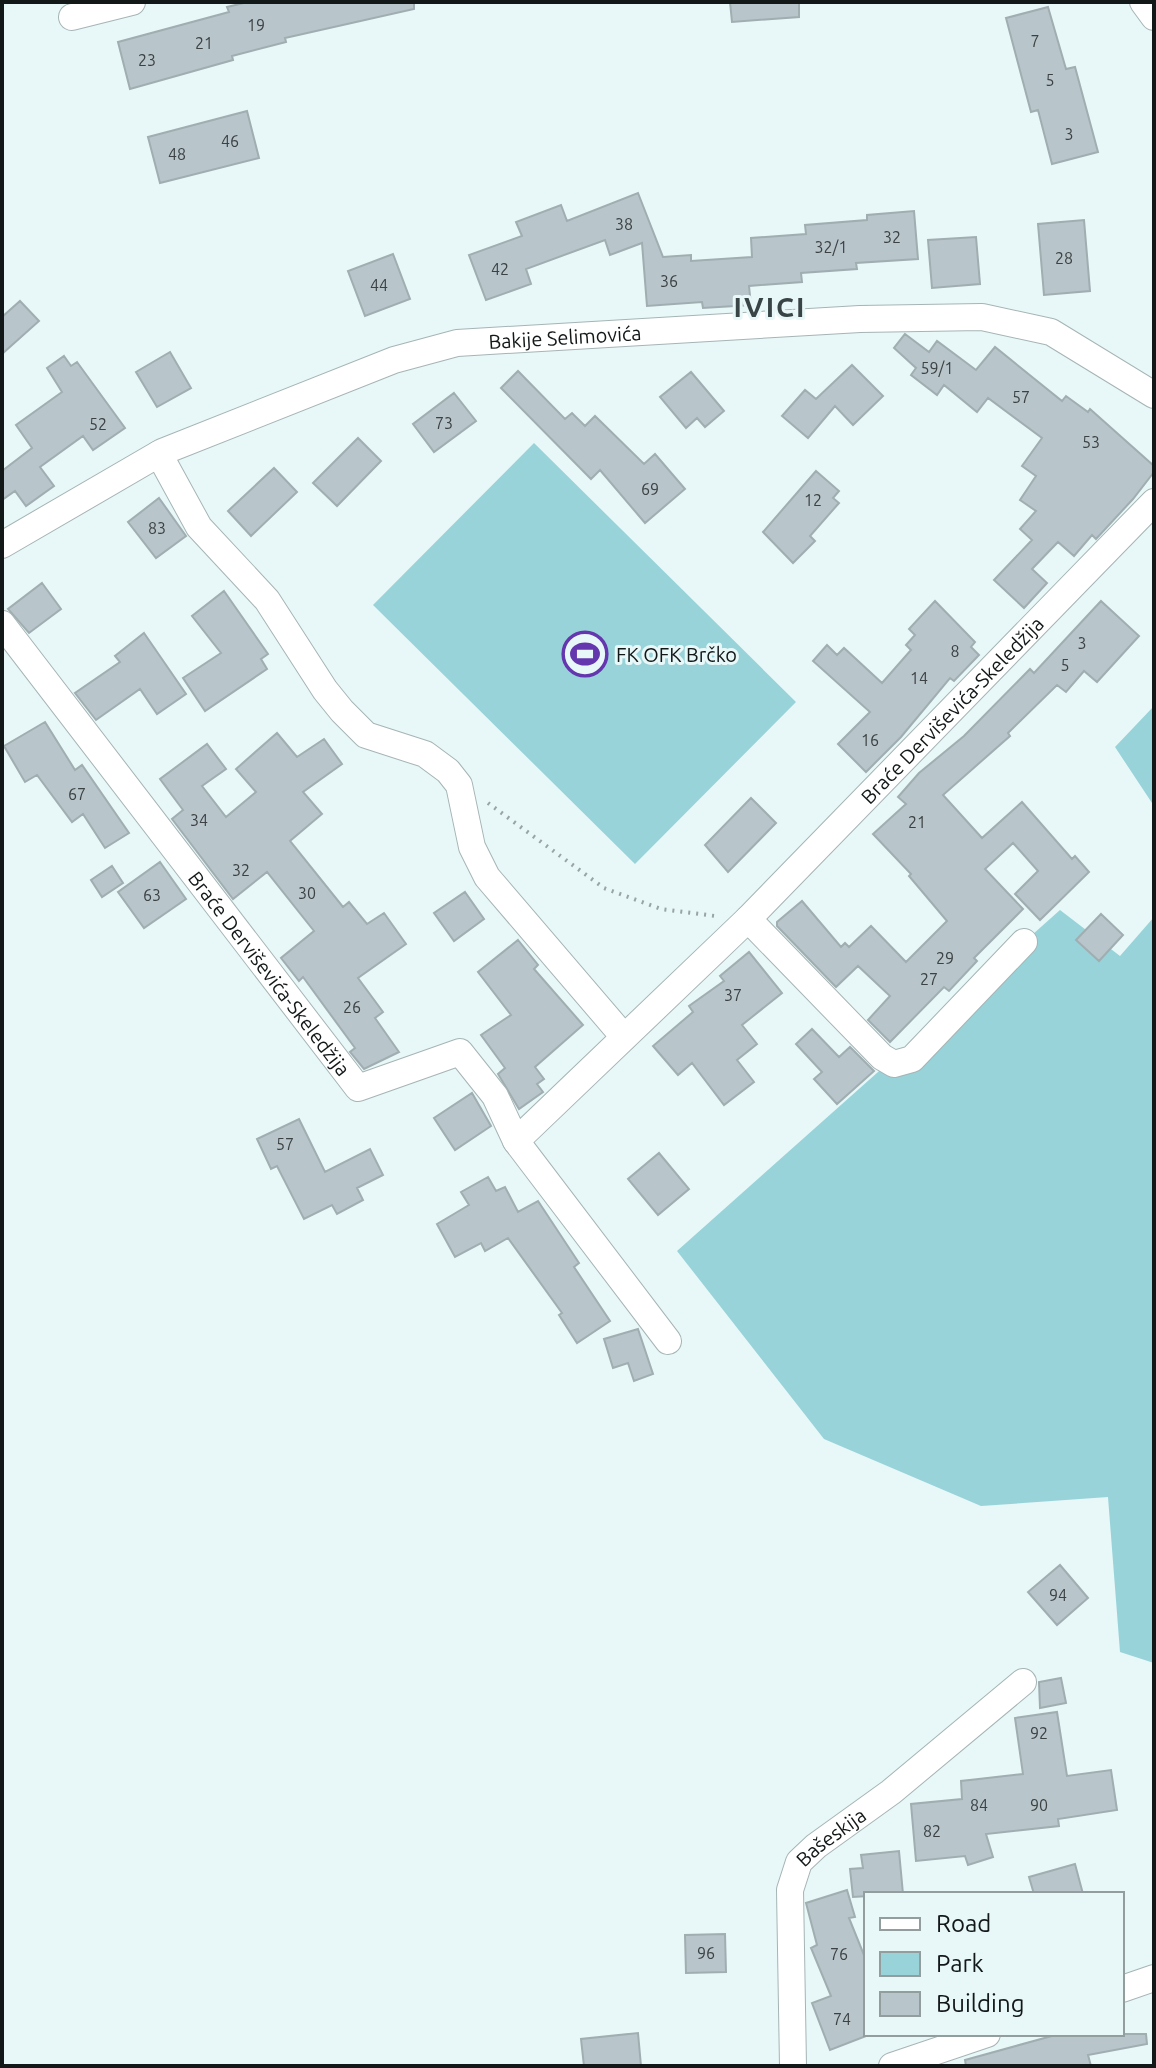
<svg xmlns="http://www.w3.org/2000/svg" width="1156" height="2068" viewBox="0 0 1156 2068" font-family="Ubuntu,sans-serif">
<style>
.green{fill:#97d3d9}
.building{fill:#b8c5ca;stroke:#a0adb1;stroke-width:2}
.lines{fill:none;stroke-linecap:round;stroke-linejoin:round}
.minor-casing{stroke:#a6b4b5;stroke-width:28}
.path{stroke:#99a4a5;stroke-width:4;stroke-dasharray:2 6;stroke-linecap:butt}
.minor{stroke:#fff;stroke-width:26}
.labels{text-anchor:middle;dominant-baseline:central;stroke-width:6;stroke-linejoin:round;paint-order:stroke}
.number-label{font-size:16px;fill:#3c4244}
.street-label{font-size:20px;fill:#121718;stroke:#e8f7f8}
.poi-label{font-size:20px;fill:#121718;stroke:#e8f7f8;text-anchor:start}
.district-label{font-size:28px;font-weight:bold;letter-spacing:2px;fill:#384445;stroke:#e8f7f8}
</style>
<rect width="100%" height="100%" fill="#e8f7f8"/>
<path class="green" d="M534 443 796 702 635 864 373 605Z
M1154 706V806L1115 747Z
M1060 910 1120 956 1154 917V1663L1120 1652 1108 1497 981 1506 824 1439 677 1251Z"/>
<path class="building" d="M248 2H414V9L285 38 286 42 232 56 233 60 130 89 118 42 229 12 227 7Z
M730 2H799V17L732 22Z
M1048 7 1066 69 1075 67 1098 152 1052 164 1038 110 1031 112 1006 18Z
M247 111 259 158 160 183 148 137Z
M638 193 663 257 691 255V261L752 257 751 238 806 234 805 225 867 220V215L914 211 918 259 856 263 857 269 801 273 802 282 749 286 751 305 703 308 702 302 647 306 642 243 610 255 605 240 526 269 531 284 486 300 469 255 522 236 516 222 561 205 567 221Z
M1084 220 1090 291 1044 295 1038 224Z
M976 237 980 284 932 288 928 240Z
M393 254 410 299 365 316 348 271Z
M20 301 39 321 2 354V317Z
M905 334 929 352 937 341 976 370 995 347 1062 401 1066 396 1088 412 1090 409 1154 466V472L1133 499 1096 539 1092 535 1074 556 1058 542 1032 569 1047 583 1024 608 994 580 1032 540 1020 529 1036 511 1020 500 1036 476 1022 466 1042 438 988 398 977 412 944 385 937 395 911 375 916 368 894 348Z
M170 352 191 388 157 407 136 372Z
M64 356 71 366 77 362 125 428 93 450 83 436 40 467 54 486 26 506 15 491 2 500V471L32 448 16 425 62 392 47 368Z
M852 365 883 396 853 425 835 406 808 438 782 416 805 390 816 399Z
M518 371 565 419 572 413 585 426 595 416 644 464 655 454 685 489 645 523 600 470 591 479 501 388Z
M691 372 724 411 705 427 697 418 686 428 660 397Z
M454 393 476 421 434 452 413 424Z
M358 438 381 461 337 506 313 483Z
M274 468 297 492 251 536 228 511Z
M816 471 839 491 833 498 839 503 810 536 815 541 793 563 763 532Z
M159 498 186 536 156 558 128 522Z
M42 583 61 609 29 633 8 609Z
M224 591 268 654 261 659 267 669 205 711 183 678 221 653 192 616Z
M935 601 975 642 971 647 979 655 954 681 950 678 901 737 866 772 838 744 870 712 813 661 827 645 837 655 844 648 882 683 911 650 906 645 915 635 909 629Z
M1101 601 1139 636 1097 682 1084 671 1066 692 1057 685 1008 733 1010 736 943 795 982 838 1022 802 1072 859 1075 856 1089 872 1040 920 1015 894 1038 871 1013 843 985 869 1023 909 974 958 977 961 949 991 944 987 890 1042 868 1020 890 996 858 966 836 987 777 926V922L802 901 841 947 845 943 849 947 871 926 906 962 947 921 909 876 911 874 873 834 906 804 898 797 919 773 964 736 1030 669 1034 673Z
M144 633 186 694 157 714 140 689 96 720 75 693 120 662 115 656Z
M45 722 75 770 82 765 129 833 105 848 83 814 72 822 37 775 25 782 4 746Z
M277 733 297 757 324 739 342 764 303 792 322 814 290 841 343 907 349 902 367 924 384 913 406 944 358 978 383 1012 375 1018 399 1052 364 1069 350 1052 355 1048 303 977 299 981 281 958 314 931 267 872 233 899 172 819 183 810 160 779 207 744 226 769 202 786 226 817 256 792 236 769Z
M751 798 776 823 728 872 705 845Z
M160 862 186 899 144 928 118 892Z
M112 866 123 883 102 897 91 880Z
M465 892 484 919 454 941 434 913Z
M1101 914 1123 935 1099 961 1076 940Z
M518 940 538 965 534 969 583 1025 535 1067 544 1079 537 1084 543 1092 519 1109 498 1074 505 1068 481 1035 511 1015 478 972Z
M749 952 782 993 742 1025 757 1044 737 1060 754 1082 724 1105 692 1063 678 1075 653 1046 693 1012 689 1006 724 981 720 976Z
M812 1029 839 1057 850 1047 874 1071 837 1104 814 1079 822 1072 796 1044Z
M472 1093 491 1126 455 1150 434 1118Z
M299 1119 325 1172 370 1149 383 1175 357 1188 363 1200 337 1214 332 1205 304 1219 277 1166 271 1169 257 1139Z
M659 1153 689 1189 658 1215 628 1179Z
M488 1177 496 1191 505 1187 518 1212 538 1201 579 1263 574 1267 610 1321 577 1343 559 1315 562 1313 508 1238 485 1251 481 1243 455 1257 437 1224 469 1205 461 1192Z
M638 1329 653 1374 634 1381 628 1363 613 1368 604 1339Z
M1060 1565 1088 1598 1057 1625 1028 1592Z
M1061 1678 1066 1703 1040 1708 1039 1682Z
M1057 1712 1067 1776 1111 1770 1117 1810 1058 1819 1059 1826 986 1834 993 1857 968 1865 965 1856 916 1861 911 1804 962 1799 961 1781 1023 1774 1015 1718Z
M899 1851 903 1894 853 1897 850 1869 863 1868 861 1855Z
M1075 1864 1083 1894H1034L1029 1877Z
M847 1890 855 1917 849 1918 866 1960V2036L830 2050 812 2003 831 1996 811 1948 817 1945 806 1903Z
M725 1934 726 1972 686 1973 685 1935Z
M638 2033 641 2066H584L581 2039Z
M1059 2034H1146L1147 2044 1088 2055 1091 2066H966L965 2060Z"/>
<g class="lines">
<g class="minor-casing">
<g id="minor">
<path d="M1143 2 1154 17"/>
<path d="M72 17 132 2"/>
<path d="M159 454 199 527 267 600 325 690 342 711 366 735 425 754 448 771 459 785 472 847 487 877 624 1037"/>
<path id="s1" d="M2 545 162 452 394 360 457 343 860 319 982 317 1051 332 1154 395"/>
<path id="s2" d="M2 624 358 1088 460 1052 495 1096 516 1141 748 919 1154 502"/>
<path d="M748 919 882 1057 894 1064 912 1059 1024 942"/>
<path d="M516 1141 668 1341"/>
<path d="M1122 1989 1154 1978"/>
<path id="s3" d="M793 2066 790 1890 799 1862 816 1846 891 1792 1023 1682"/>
<path d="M892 2066 987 2034"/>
</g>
</g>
<path class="path" d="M488 803 604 888 661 909 715 916"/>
<use href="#minor" class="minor"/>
</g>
<defs>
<g id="stadium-ring" transform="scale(2.3)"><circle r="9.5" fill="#e8f7f8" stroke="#6437af" stroke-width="1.5"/><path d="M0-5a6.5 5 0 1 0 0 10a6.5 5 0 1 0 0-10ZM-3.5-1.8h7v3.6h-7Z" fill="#6437af"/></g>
</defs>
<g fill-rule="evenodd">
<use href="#stadium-ring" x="585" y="654"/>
</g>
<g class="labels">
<g class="number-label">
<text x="256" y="25">19</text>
<text x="1035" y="41">7</text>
<text x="204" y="43">21</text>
<text x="147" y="60">23</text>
<text x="1050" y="80">5</text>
<text x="1069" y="134">3</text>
<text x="230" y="141">46</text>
<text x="177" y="154">48</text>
<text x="624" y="224">38</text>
<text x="892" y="237">32</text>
<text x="831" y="247">32/1</text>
<text x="1064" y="258">28</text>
<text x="500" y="269">42</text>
<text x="669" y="281">36</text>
<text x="379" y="285">44</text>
<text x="937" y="368">59/1</text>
<text x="1021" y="397">57</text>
<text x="444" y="423">73</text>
<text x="98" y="424">52</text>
<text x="1091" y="442">53</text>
<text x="650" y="489">69</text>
<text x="813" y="500">12</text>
<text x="157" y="528">83</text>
<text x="1082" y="643">3</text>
<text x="955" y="651">8</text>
<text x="1065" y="665">5</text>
<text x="919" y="678">14</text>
<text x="870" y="740">16</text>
<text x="77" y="794">67</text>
<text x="199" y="820">34</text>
<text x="917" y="822">21</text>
<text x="241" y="870">32</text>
<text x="307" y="893">30</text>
<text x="152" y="895">63</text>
<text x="945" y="958">29</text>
<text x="929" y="979">27</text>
<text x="733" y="995">37</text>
<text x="352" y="1007">26</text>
<text x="285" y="1144">57</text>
<text x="1058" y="1595">94</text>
<text x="1039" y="1733">92</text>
<text x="979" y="1805">84</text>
<text x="1039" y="1805">90</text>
<text x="932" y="1831">82</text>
<text x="706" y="1953">96</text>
<text x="839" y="1954">76</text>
<text x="842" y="2019">74</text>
</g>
<g class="street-label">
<text stroke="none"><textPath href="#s1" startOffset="608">Bakije Selimovića</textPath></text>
<text stroke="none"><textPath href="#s2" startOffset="1412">Braće Derviševića-Skeledžija</textPath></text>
<text stroke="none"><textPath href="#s2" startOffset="440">Braće Derviševića-Skeledžija</textPath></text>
<text stroke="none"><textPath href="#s3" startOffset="246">Bašeskija</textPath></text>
</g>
<g class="poi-label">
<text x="616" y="654">FK OFK Brčko</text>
</g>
<g class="district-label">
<text x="770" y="306">IVICI</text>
</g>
</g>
<rect width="1156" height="2068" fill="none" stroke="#121718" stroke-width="8"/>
<rect x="864" y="1892" width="260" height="144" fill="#e8f7f8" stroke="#929d9e" stroke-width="2"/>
<rect x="880" y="1918" width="40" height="12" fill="#ffffff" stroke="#929d9e" stroke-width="2"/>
<text x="936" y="1932" font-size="24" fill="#121718">Road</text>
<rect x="880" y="1952" width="40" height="24" fill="#97d3d9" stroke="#929d9e" stroke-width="2"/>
<text x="936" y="1972" font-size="24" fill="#121718">Park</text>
<rect x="880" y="1992" width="40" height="24" fill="#b8c5ca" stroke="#929d9e" stroke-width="2"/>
<text x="936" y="2012" font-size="24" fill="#121718">Building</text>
</svg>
